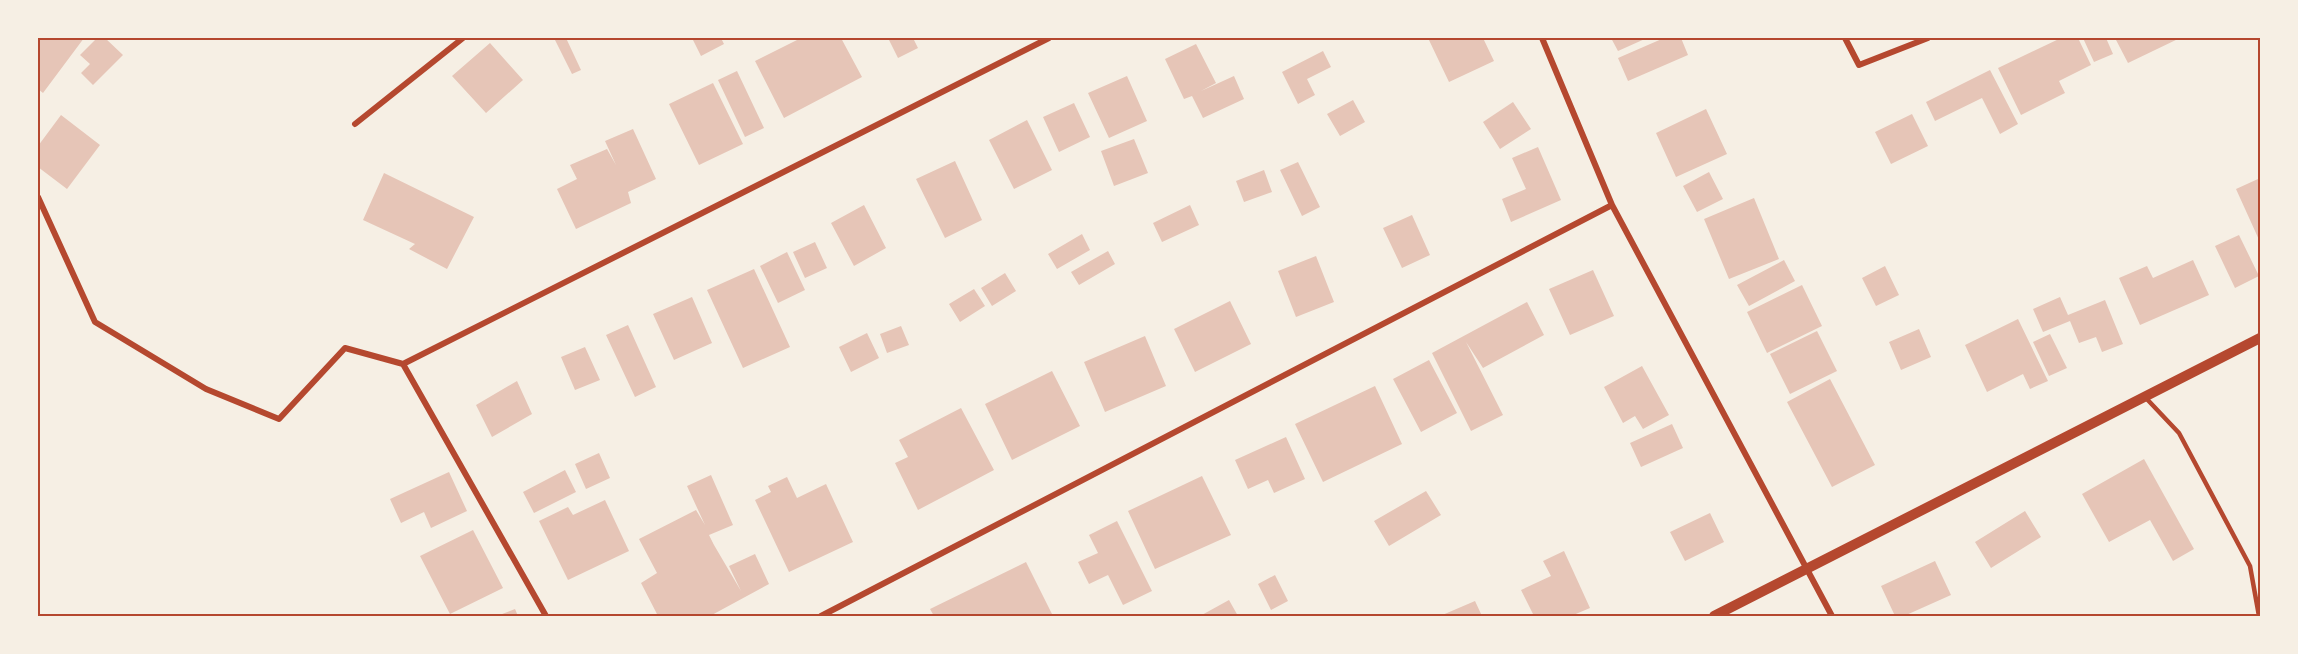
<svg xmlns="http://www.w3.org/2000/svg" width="2298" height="654" viewBox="0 0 2298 654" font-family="Rubik,sans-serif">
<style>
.building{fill:#e6c5b7}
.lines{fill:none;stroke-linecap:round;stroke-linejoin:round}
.service{stroke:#b5482f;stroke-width:4.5}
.minor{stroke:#b5482f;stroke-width:6}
.tertiary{stroke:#b5482f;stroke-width:10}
.neatline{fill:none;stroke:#b5482f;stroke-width:2}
</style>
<rect width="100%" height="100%" fill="#f6efe4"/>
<path class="building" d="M38 38H84L43 93 38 89Z
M97 38H105L123 55 93 85 81 73 90 64 80 55Z
M554 38H566L581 70 572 74Z
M692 38H721L724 44 701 56Z
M801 38H841L862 77 784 118 755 61Z
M888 38H913L918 48 898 58Z
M1428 38H1483L1494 61 1449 82Z
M1611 38H1647L1618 51Z
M1664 38H1681L1688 55 1628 81 1618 58Z
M2061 38H2078L2091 65 2059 81 2065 93 2021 115 1998 68Z
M2083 38H2106L2113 54 2094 62Z
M2115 38H2180L2128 63Z
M490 43 523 80 486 113 452 76Z
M1196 44 1216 83 1201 91 1234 76 1244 99 1203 118 1192 96 1184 99 1165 59Z
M1323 51 1331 67 1307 79 1315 95 1298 104 1282 72Z
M1990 70 2018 124 2000 134 1982 98 1935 121 1926 102Z
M737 71 764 128 745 137 718 80Z
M1127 76 1147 121 1109 138 1088 93Z
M713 83 743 144 699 165 669 104Z
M1353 100 1365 122 1340 136 1327 114Z
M1513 102 1531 129 1500 149 1483 122Z
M1074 103 1090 137 1059 152 1043 117Z
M1706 109 1727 154 1676 177 1656 133Z
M1912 114 1928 146 1891 164 1875 132Z
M61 115 100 145 67 189 38 167V146Z
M1027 120 1052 170 1014 189 989 140Z
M633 129 656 179 628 192 631 203 576 229 557 189 577 179 570 165 607 149 616 165 605 141Z
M1134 139 1148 173 1114 186 1101 151Z
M1538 147 1561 200 1511 222 1502 199 1526 189 1512 158Z
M955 161 982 220 945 238 916 179Z
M1298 162 1320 207 1302 216 1280 170Z
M1264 170 1272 192 1244 202 1236 181Z
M1709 172 1723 199 1697 212 1683 186Z
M384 173 474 217 447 269 409 249 415 244 363 220Z
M2258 179 2260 185V242L2236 189Z
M1754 198 1779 259 1729 279 1704 219Z
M864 205 886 248 854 266 831 223Z
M1190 205 1199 225 1162 242 1153 223Z
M1412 215 1430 255 1402 268 1383 228Z
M1082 234 1090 250 1057 269 1048 254Z
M2239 235 2259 276 2235 288 2215 246Z
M815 242 827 268 805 278 793 252Z
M1108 251 1115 264 1079 285 1071 272Z
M787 252 805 290 778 303 760 266Z
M1316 256 1334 302 1296 317 1278 271Z
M1784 260 1795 281 1749 306 1737 285Z
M2193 260 2209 295 2140 325 2119 278 2147 266 2153 278Z
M1885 266 1899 295 1876 306 1862 278Z
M754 269 790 347 743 368 707 290Z
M1593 270 1614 316 1570 335 1549 289Z
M1005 273 1016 291 992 306 981 288Z
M1802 285 1822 326 1767 353 1747 312Z
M974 289 985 306 960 322 949 304Z
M692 297 712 343 674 360 653 314Z
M2060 297 2068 315 2105 300 2123 344 2102 352 2096 337 2079 343 2070 321 2043 332 2033 309Z
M1230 301 1251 344 1195 372 1174 329Z
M1527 302 1544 335 1483 368 1466 342 1503 415 1471 431 1432 353Z
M2018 319 2048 381 2030 389 2023 374 1987 392 1965 345Z
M628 325 656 387 635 397 606 335Z
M901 326 909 345 887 353 880 334Z
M1919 329 1931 357 1901 370 1889 342Z
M1817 331 1837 371 1790 394 1770 354Z
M867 333 879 358 851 372 839 347Z
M2050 334 2067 368 2049 376 2033 342Z
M1145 336 1166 386 1105 412 1084 362Z
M585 347 600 380 575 390 561 357Z
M1429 360 1457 413 1421 432 1393 379Z
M1642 366 1669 415 1643 429 1635 416 1623 423 1604 387Z
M1052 371 1080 426 1012 460 985 404Z
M1830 379 1875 465 1832 487 1787 402Z
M517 381 532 414 492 437 476 405Z
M1375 386 1402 444 1323 482 1295 424Z
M961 408 994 470 918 510 895 463 908 457 899 440Z
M1672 424 1683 448 1641 467 1630 443Z
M1286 437 1305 479 1274 493 1268 480 1248 489 1235 460Z
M599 453 610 478 586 489 575 464Z
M2144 459 2194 549 2173 561 2150 520 2109 542 2082 494Z
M565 470 576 492 534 513 523 492Z
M449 472 467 511 431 528 424 512 401 523 390 499Z
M711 475 733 525 709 535 714 545 741 591 729 566 755 554 769 584 710 616H658L641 583 657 573 639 539 696 510 705 525 687 486Z
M1202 476 1231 535 1155 569 1128 511Z
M787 477 797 498 826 484 853 542 789 572 755 500 771 492 768 486Z
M1426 491 1441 515 1389 546 1374 521Z
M605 500 629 551 568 580 539 521 568 507 573 515Z
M2025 511 2041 537 1991 568 1975 542Z
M1710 513 1724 542 1685 561 1670 532Z
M1117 521 1152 591 1123 605 1108 575 1089 584 1078 562 1098 553 1089 535Z
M473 530 503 588 450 614 420 556Z
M1564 551 1590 608 1571 616H1534L1521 590 1551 576 1543 561Z
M1935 561 1951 595 1904 616H1895L1881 586Z
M1026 562 1052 614 1047 616H934L930 609Z
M1275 575 1288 601 1271 610 1258 584Z
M1229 600 1238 616H1200Z
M1475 601 1482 616H1440Z
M515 609 518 616H497Z"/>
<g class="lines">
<path class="service" d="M2144 396 2179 433 2250 566 2259 616"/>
<path class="minor" d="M1542 38 1612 205 1832 616
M1845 38 1859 65 1928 38
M355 124 463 38
M38 197 95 322 206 389 279 419 345 348 403 364
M403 364 1049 38
M403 364 546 616
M821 616 1612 205"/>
<path class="tertiary" d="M1714 616 2260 338"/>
</g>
<rect width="2298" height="654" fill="none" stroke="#f6efe4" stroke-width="78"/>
<rect x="39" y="39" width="2220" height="576" class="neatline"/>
</svg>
